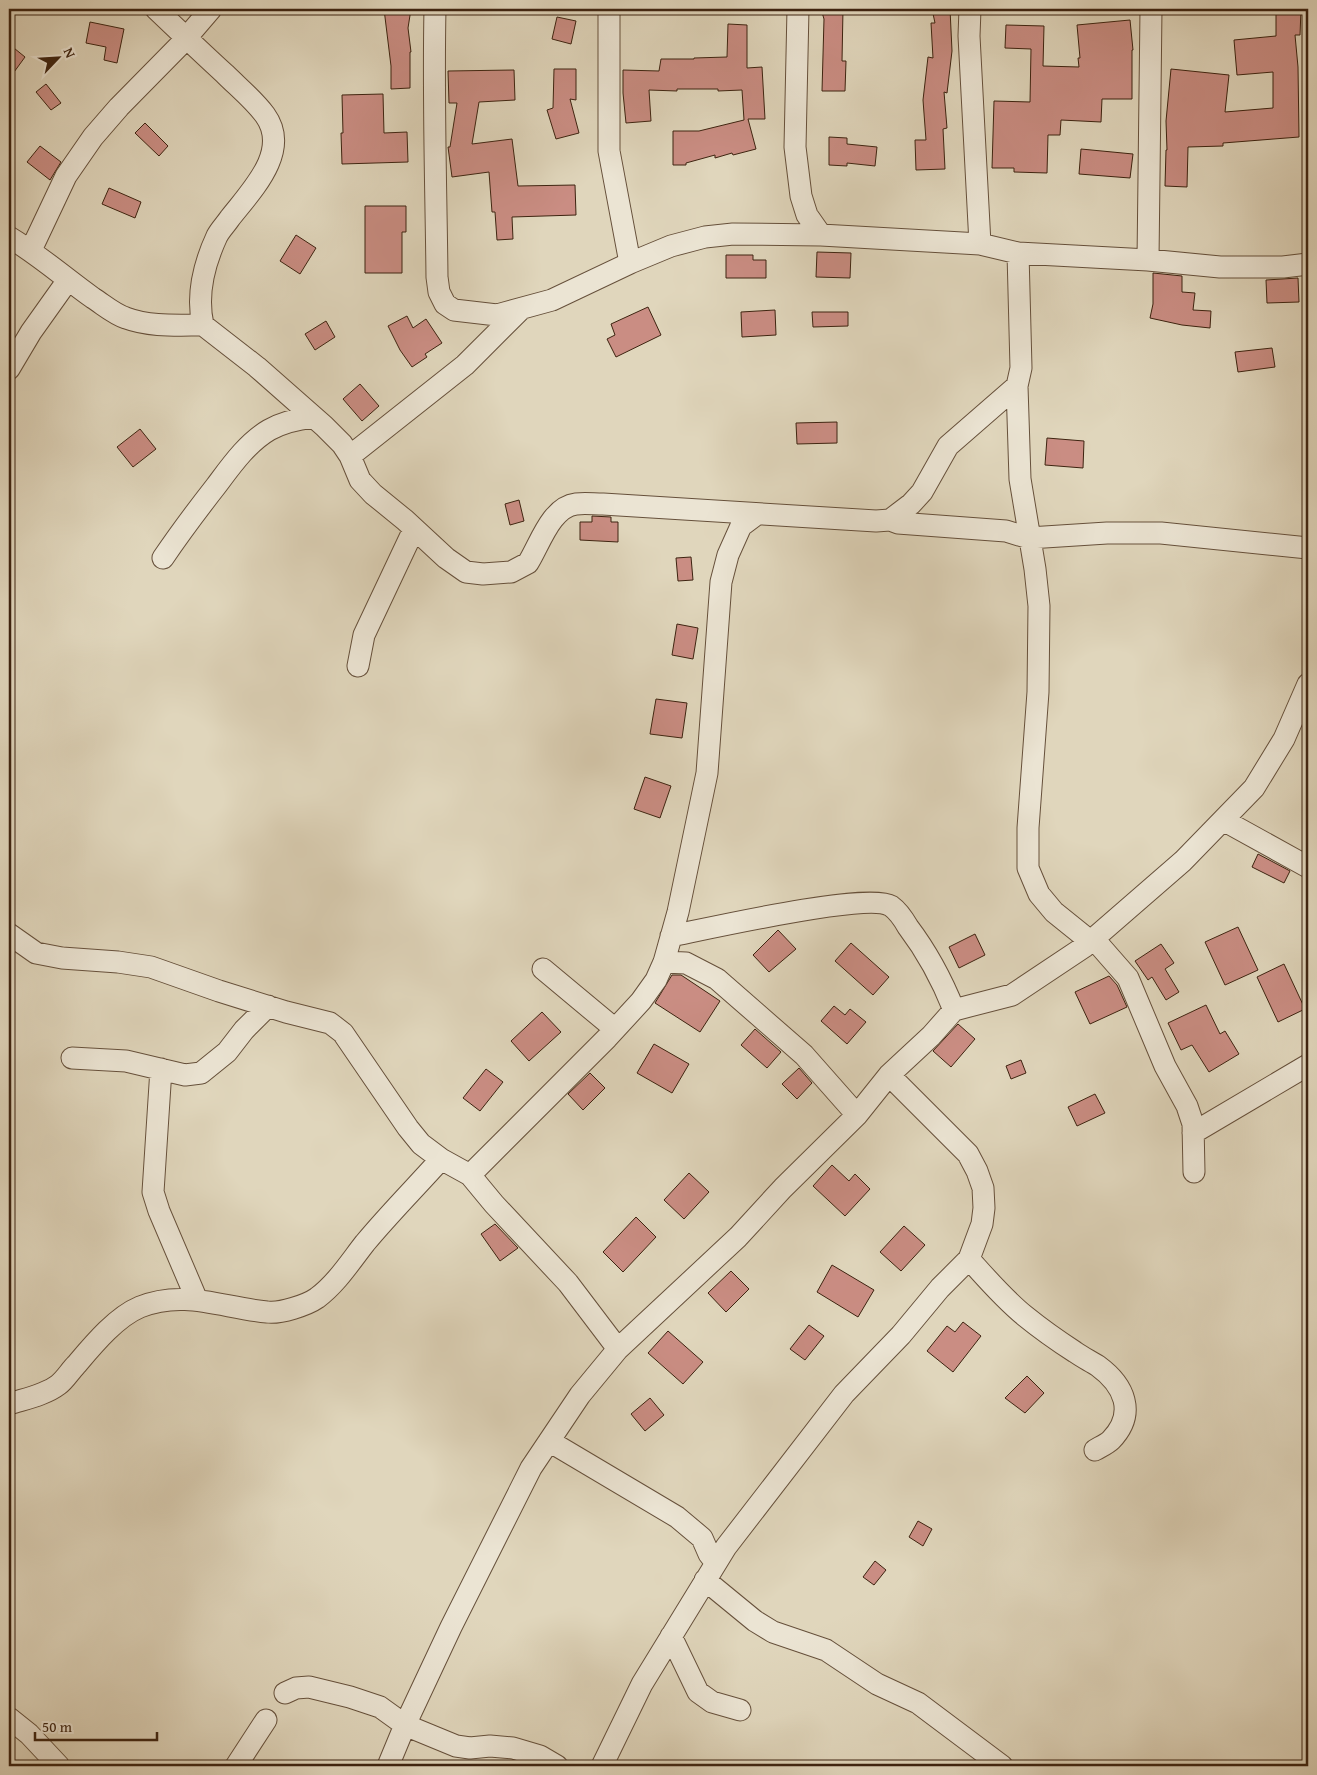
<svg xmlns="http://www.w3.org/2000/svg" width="1317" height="1775" viewBox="0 0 1317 1775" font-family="'Gentium Book Plus',serif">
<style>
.building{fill:#ca8d83;stroke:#3d2310}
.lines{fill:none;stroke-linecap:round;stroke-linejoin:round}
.minor-casing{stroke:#66503b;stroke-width:23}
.minor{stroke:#ebe4d3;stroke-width:21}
</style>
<rect width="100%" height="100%" fill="#e0d6bc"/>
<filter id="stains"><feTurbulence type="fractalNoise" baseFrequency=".004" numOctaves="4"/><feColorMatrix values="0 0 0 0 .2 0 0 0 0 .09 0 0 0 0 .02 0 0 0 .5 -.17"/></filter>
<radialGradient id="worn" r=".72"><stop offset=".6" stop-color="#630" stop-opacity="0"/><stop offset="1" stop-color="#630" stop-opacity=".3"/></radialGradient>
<path class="building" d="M384 9H411L408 28 411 52H410V88L391 89V66Z
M821 9H843L842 61H846L845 91H822L824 19Z
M932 9H950L952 51 947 93 944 92 947 128 943 129 945 169 916 170 915 140H926L923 100 928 57 933 58 931 23H935Z
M1276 9H1301L1300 35H1295L1298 67 1299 137 1223 143V146L1188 147 1187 187 1165 186 1166 150H1167L1166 121 1171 69 1229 75 1225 112 1273 108V72L1237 75 1234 40 1276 36Z
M557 17 576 21 571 44 552 39Z
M1130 20 1133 50H1132V99H1102L1101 122 1061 120 1060 135H1048L1047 173 1014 172V168H992L994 101 1030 102 1031 49 1005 48 1006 25 1044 26 1043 66 1079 67 1078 58H1080L1077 25Z
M90 22 124 29 117 63 104 60 106 47 86 43Z
M728 24 747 25V68L762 67 765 119H748L756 149 733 155 732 153 715 158V155L686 163V165H673V131H699L744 120 742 90 718 91V89H677V91L649 90 651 121 626 123 623 93V70L659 71 661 59H694V58L727 57Z
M9 44 25 57 9 79Z
M554 69H576V100L570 99 579 133 556 139 547 110 553 108Z
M514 70 515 100 479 102 472 144 512 139 518 186 575 185 576 215 512 217 513 239 497 240 495 212H492L489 172 452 177 448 147H450L457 103H449L448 71Z
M46 84 61 103 51 110 36 92Z
M383 94 384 133 407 132 408 162 342 164 341 133H343L342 95Z
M145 123 168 146 159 156 135 133Z
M829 137 847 138V144L877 147 875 166 847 163V166L829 165Z
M40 146 61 162 50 180 27 162Z
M1081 149 1133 154 1130 178 1079 174Z
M109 188 141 202 135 218 102 204Z
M365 206H406V232H402V273H365Z
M296 235 316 248 300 274 280 261Z
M817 252 851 253 850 278 816 277Z
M726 255H753V260H766V278H726Z
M1153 273 1182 276V292L1195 293 1193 310 1211 311 1210 328 1182 325 1150 318 1153 304Z
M1298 278 1299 302 1267 303 1266 280Z
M648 307 661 335 616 357 607 339 615 335 611 324Z
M775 310 776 335 742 337 741 312Z
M812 312H848V326L813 327Z
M407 316 413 328 426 319 442 343 425 354 427 357 412 367 400 350 388 326Z
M326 321 335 337 315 350 305 334Z
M1272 348 1275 367 1238 372 1235 352Z
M360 384 379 406 362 421 343 399Z
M837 422V443L797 444 796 423Z
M140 429 156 449 133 467 117 447Z
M1047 438 1084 441 1083 468 1045 465Z
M519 500 524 521 510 525 505 504Z
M592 516 611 517V522H618V542L580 540V522H592Z
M691 557 693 580 678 581 676 558Z
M677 624 698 628 693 659 672 655Z
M656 699 687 703 682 738 650 734Z
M645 777 671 786 660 818 634 809Z
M1258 854 1290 871 1284 883 1252 867Z
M1238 927 1258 970 1225 985 1205 942Z
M778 930 796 949 769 972 753 955Z
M975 934 985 955 959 968 949 947Z
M851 943 889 977 873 995 835 961Z
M1161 944 1174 963 1165 969 1179 992 1166 1000 1152 977 1148 980 1135 961Z
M1284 964 1305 1009 1278 1022 1257 977Z
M672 975H681L720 1001 700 1032 655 1003Z
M1109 976 1117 985 1127 1007 1090 1024 1075 992Z
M1206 1005 1220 1034 1225 1031 1239 1054 1209 1072 1192 1045 1181 1050 1168 1023Z
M834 1006 845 1015 850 1009 866 1022 847 1044 821 1021Z
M542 1012 561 1032 529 1061 511 1041Z
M958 1024 975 1039 951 1067 933 1051Z
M755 1029 781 1052 767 1068 741 1045Z
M654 1044 689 1064 672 1093 637 1073Z
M1021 1060 1026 1073 1011 1079 1006 1066Z
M799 1068 812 1083 797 1099 782 1084Z
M486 1069 503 1082 480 1111 463 1098Z
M590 1073 605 1088 583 1110 568 1094Z
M1095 1094 1105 1113 1077 1126 1068 1107Z
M832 1165 849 1181 855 1174 870 1189 845 1216 813 1186Z
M689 1173 709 1192 684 1219 664 1200Z
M636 1217 656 1237 623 1272 603 1252Z
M495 1224 518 1248 500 1261 481 1234Z
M904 1226 925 1245 901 1271 880 1252Z
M832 1265 874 1290 858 1317 817 1292Z
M731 1271 749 1289 726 1312 708 1293Z
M963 1322 981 1336 953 1372 927 1351 947 1326 955 1332Z
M809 1325 824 1336 805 1360 790 1349Z
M668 1331 703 1362 683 1384 648 1353Z
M1027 1376 1044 1393 1025 1413 1005 1398Z
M650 1398 664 1415 645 1431 631 1414Z
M918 1521 932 1529 923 1546 909 1537Z
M875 1561 886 1570 874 1585 863 1577Z"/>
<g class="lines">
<g class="minor-casing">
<path id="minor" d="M156 9C179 31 202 53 225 74 238 87 254 100 265 115 291 151 252 190 230 218 226 224 220 230 217 236 204 264 196 294 203 325L257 367 324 426 342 444 350 456 360 480 373 494 405 520 446 558 466 572 483 574 511 572 528 563C540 544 551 507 576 504 584 503 594 504 603 504L876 521 890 520 911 504 922 492 948 446 1017 386 1021 368 1018 253
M435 9C433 98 436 187 437 277L439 292 445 304 454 310 497 315 552 300 630 263 671 246 705 237 733 234 821 235 980 244 1018 253 1148 260 1220 267H1283L1308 264
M609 9V151L630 263
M798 9 795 147 801 196 807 215 821 235
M970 9 969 36 980 244
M9 237C39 255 65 278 93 298 104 305 114 314 126 318 150 327 177 325 203 325
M31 250 66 176 93 137 119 107 181 44 211 9
M1148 260 1151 9
M9 369 31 332 68 280
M1017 386 1020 479 1035 569 1039 606 1038 692 1028 828V868L1039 894 1054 912 1090 941
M350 456 465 365 521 309
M890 520 898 523 1006 531 1029 538 1107 533H1161L1308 548
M163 558C180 533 198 509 216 486 231 466 247 443 269 430 283 422 297 419 313 417
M358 666 364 635 414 529
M1223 820 1308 867
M9 934 36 953 62 958 118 962 151 967 219 991 286 1012 330 1023 343 1033 408 1128 421 1144 441 1159 470 1175 494 1204 568 1283 618 1349
M671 936C706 929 868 892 891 906 898 911 904 920 908 927 927 952 942 980 954 1010
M1093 938 1128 978 1165 1066 1187 1106 1193 1124 1194 1172
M664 962 686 963 717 979 804 1055 857 1115
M543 969 615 1029
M72 1058 126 1061 185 1075 201 1073 227 1052 244 1030 268 1006
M161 1069 153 1192 159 1211 197 1300
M1193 1133 1308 1065
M470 1175 607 1038 641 1001 656 980 664 962 678 912 707 773 721 582 728 555 741 526 757 514
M969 1259C987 1279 1004 1299 1025 1316 1041 1329 1058 1341 1075 1352 1082 1357 1090 1361 1098 1366 1124 1385 1137 1413 1111 1440 1107 1444 1100 1447 1095 1450
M9 1404C24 1399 45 1395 58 1385 65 1380 70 1371 76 1365 93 1345 116 1317 140 1307 184 1289 223 1308 267 1312 280 1314 307 1305 317 1298 337 1283 350 1262 365 1243 389 1214 416 1187 441 1159
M549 1441 677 1517 702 1538 709 1554 716 1563
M705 1580 755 1621 773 1632 826 1650 877 1684 918 1703 1002 1766
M671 1636 698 1692 712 1702 740 1710
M285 1693 296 1688 309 1687 350 1697 380 1707 405 1725 456 1746 470 1748 490 1746 513 1748 540 1756 557 1766
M9 1718 29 1734 59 1766
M236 1766 266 1720
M388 1766 405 1725 451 1627 531 1468 580 1395 618 1349 738 1237 783 1188 857 1115 889 1075 931 1036 954 1010 1012 995 1084 947 1183 861 1254 788 1284 739 1308 684
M602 1766 642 1684 726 1547 844 1394 901 1335 940 1288 969 1259 982 1224 984 1208 983 1188 977 1171 968 1154 889 1075"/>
</g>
<use href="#minor" class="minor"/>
</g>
<rect width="1317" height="1775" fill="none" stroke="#e0d6bc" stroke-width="30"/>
<rect x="10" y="10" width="1297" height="1755" fill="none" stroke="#3d2310" stroke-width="2.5"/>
<rect x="15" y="15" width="1287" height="1745" fill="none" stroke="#3d2310"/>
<g transform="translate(58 58) rotate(65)" stroke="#ebe4d3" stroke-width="4" paint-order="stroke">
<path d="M0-4L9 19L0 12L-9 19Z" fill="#3d2310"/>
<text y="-8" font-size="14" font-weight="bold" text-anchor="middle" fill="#3d2310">N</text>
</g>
<path d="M35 1732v8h122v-8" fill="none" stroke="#3d2310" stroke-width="2.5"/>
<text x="42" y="1732" font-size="15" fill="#3d2310" stroke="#ebe4d3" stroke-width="4" paint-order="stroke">50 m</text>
<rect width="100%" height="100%" filter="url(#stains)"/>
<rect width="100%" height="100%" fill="url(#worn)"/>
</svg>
